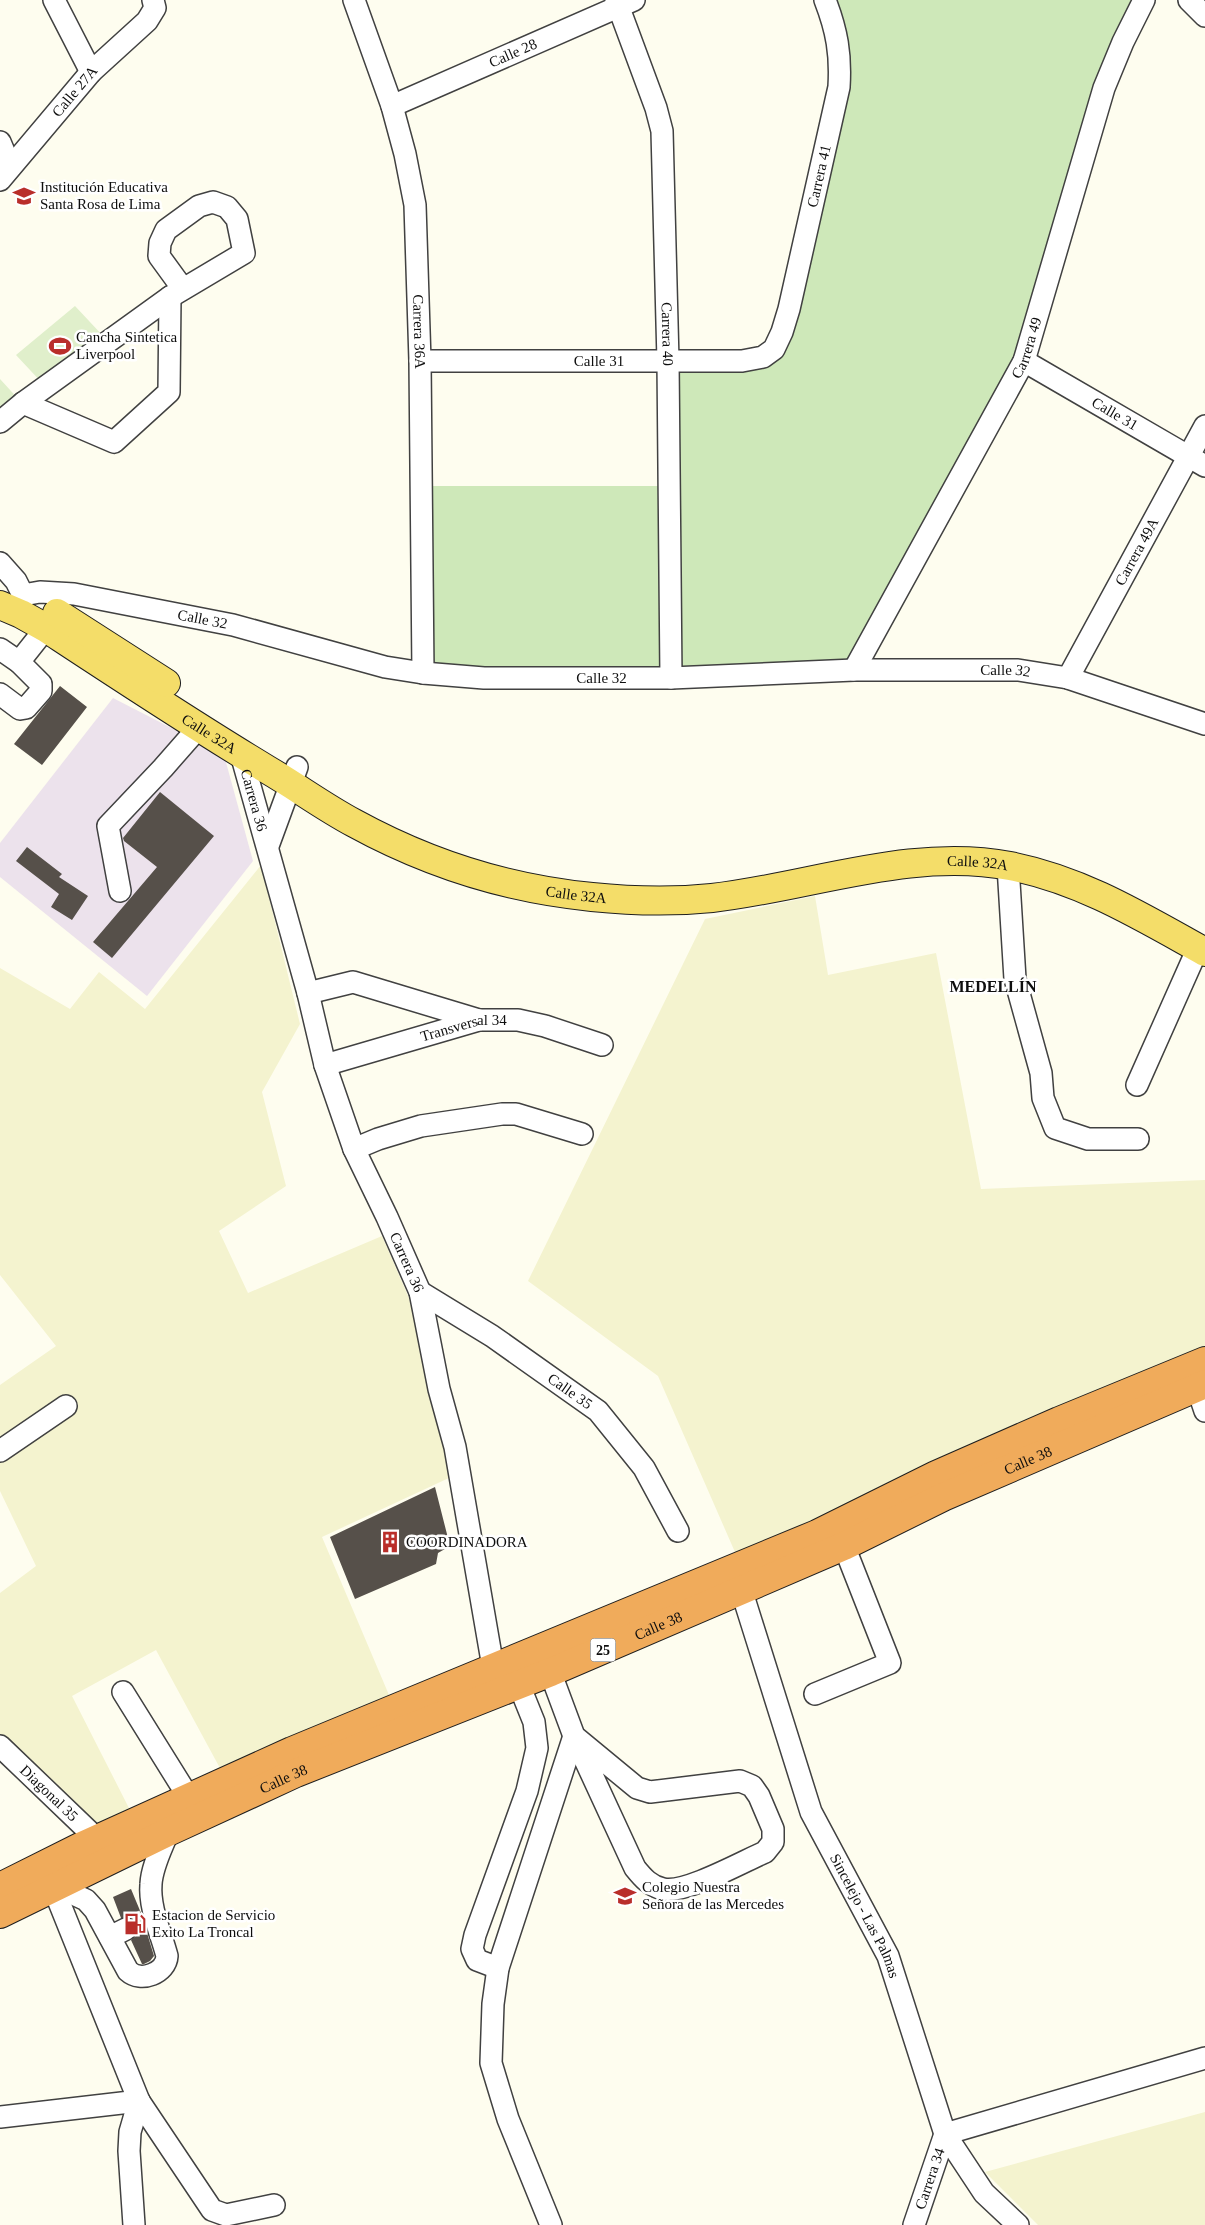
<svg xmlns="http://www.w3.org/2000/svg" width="1205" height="2225" viewBox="0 0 1205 2225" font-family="Georgia,serif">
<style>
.industrial{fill:#ece2ec}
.farmland{fill:#f4f3cf}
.green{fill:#cee8b9}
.pitch{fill:#e0efcb}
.building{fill:#56504a}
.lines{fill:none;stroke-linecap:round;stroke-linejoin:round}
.minor-tunnel{stroke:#dad9cd;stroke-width:21;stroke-dasharray:21 11;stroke-linecap:butt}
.minor-casing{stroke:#414141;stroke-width:24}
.major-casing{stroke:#1f1f1f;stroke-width:30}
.highway-casing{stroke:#1f1f1f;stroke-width:30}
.minor{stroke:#fff;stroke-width:21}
.major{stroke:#f4dd69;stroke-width:28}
.highway{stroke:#f0ab5b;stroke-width:28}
.labels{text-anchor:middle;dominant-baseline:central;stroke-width:5;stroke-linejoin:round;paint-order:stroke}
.shield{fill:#fff;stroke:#565656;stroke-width:1}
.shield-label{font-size:14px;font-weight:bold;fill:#0e0e0e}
.street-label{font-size:15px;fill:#0e0e0e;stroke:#fff}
.poi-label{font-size:15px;fill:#0e0e0e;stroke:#fff;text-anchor:start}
.neighbourhood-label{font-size:16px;font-weight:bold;fill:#0e0e0e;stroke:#fff}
</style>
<rect width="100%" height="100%" fill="#fefdef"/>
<path class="industrial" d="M113 698 224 755 253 861 147 996 0 877V843Z"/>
<path class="farmland" d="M261 865 300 1024 262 1092 286 1186 219 1231 248 1293 382 1236 409 1298 451 1477 322 1537 389 1695 221 1770 156 1650 72 1696 132 1814 99 1831 0 1734V1593L36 1566 0 1491V1385L56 1346 0 1275V968L70 1009 99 972 145 1009Z
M815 896 828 975 936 953 981 1189 1205 1180V1352L738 1559 658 1376 528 1281 705 919Z
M1205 2112V2225H1038L985 2172Z"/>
<path class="green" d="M825 0H1145L1104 88 1024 361 854 670 423 673 421 486H669L668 361 774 349 839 87Z"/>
<path class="pitch" d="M75 306 104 337 44 385 16 355Z
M0 379 21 402 0 420Z"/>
<path class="building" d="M60 686 87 707 42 765 14 744Z
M160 792 214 836 112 958 93 942 157 867 124 841 123 838Z
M27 847 62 874 59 877 88 896 72 920 51 907 59 894 16 861Z
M435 1487 450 1546 438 1553 436 1564 355 1599 330 1537Z
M131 1889 141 1913 154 1956 150 1961 144 1964H142L131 1940 137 1935V1924L132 1918H121L113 1897Z"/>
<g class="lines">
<path class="minor-tunnel" d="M126 1929 144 1920"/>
<g class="minor-casing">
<g id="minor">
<path d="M54 0 91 72"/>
<path id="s1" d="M354 0 392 106 405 154 415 205 420 361 423 673"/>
<path id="s2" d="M616 0 656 108 662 131 668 361 671 678"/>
<path d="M1189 0 1205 16"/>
<path id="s3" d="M392 106 634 0"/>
<path d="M0 142 10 166"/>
<path id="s4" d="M0 180 91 72 147 21 155 8 153 0"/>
<path id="s5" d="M420 361H742L763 357 774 349 782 332 789 309 839 87C841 54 837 31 825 0"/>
<path id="s6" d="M1024 361 1205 466"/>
<path d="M23 403 114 442 169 392 170 297"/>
<path d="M0 422 23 403 170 297 244 253 237 219 227 207 213 202 199 206 166 230 160 243 159 256 183 289"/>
<path id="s7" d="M0 563 16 581 23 595 40 592 74 594 233 625 385 667 423 673 484 678H671L854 670H1018L1068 678 1205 724"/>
<path d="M0 649 19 662 41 684V691L26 708 20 709 0 694"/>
<path d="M19 662 46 628"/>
<path id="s8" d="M854 670 1024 361 1104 88 1123 42 1144 0"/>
<path id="s9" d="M1068 678 1205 426"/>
<path id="s10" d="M241 754 308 993 325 1065 354 1149 387 1217 420 1292 439 1389 455 1447 493 1667 498 1682"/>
<path d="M268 846 297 767"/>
<path d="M1008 866 1015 979 1041 1073 1043 1098 1055 1128 1088 1139H1138"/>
<path d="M120 891 108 826 163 768 199 727"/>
<path d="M308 993 353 982 479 1020"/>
<path id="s11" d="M325 1065 479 1020H518L545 1026 602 1045"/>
<path d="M1137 1085 1198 948"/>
<path d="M354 1149 378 1139 421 1126 502 1114H516L582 1134"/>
<path id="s12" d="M420 1292 492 1336 598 1411 644 1468 678 1531"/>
<path d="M1197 1387 1205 1411"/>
<path d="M0 1451 66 1406"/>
<path id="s13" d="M741 1589 811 1812 888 1956 945 2134 984 2193 1018 2225"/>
<path d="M545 1658 574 1736 635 1868C643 1878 650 1886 663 1889 685 1894 742 1862 765 1852L773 1842V1829L759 1796 752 1786 740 1781 650 1792 637 1788 574 1736"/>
<path d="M123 1692 189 1798"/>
<path d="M815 1694 890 1663 844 1546"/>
<path id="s14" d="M0 1746 98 1840"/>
<path d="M56 1886 86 1900 95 1910 128 1971C141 1983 166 1973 167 1956 161 1933 149 1908 151 1884 152 1866 162 1848 168 1832"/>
<path d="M53 1887 139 2101 212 2210 226 2215 274 2205"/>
<path d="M110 1937 126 1929"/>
<path d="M498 1968 477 1960 472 1949 475 1935 527 1791 537 1748 534 1722 513 1670"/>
<path d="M0 2117 139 2101"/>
<path d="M945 2134 1205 2058"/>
<path d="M134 2225 129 2151 130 2132 139 2101"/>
<path d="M551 2225 508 2119 491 2063 493 2004 498 1968 574 1736"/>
<path id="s15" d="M914 2225 945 2134"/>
</g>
</g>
<g class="major-casing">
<g id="major">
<path id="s16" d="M0 605 21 614 46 628C119 676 193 725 268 770 297 787 324 807 354 823 427 863 509 889 592 897 631 901 673 902 712 898 810 887 911 847 1010 866 1082 880 1142 917 1205 952"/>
<path d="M57 613 166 683"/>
</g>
</g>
<g class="highway-casing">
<g id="highway">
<path d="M0 1887 82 1846 292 1751 817 1534 936 1475 1059 1421 1205 1361"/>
<path id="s17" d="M0 1914 168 1832 296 1773 551 1672 844 1546 943 1497 1205 1384"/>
</g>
</g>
<use href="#minor" class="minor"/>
<use href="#major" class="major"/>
<use href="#highway" class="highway"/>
</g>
<defs>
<g id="school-bare" transform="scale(1.725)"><path d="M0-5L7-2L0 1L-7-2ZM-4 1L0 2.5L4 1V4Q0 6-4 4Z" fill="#b92e2a" stroke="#fff" stroke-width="2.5" paint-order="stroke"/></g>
<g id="stadium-bare" transform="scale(1.725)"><path d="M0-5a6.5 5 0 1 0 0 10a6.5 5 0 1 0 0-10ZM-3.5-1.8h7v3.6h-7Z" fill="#b92e2a" stroke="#fff" stroke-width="2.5" paint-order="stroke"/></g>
<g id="building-bare" transform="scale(1.725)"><path d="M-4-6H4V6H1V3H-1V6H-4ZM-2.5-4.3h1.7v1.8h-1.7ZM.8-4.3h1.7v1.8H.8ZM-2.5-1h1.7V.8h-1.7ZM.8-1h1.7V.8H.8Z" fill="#b92e2a" stroke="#fff" stroke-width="2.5" paint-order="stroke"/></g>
<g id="fuel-bare" transform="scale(1.725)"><path d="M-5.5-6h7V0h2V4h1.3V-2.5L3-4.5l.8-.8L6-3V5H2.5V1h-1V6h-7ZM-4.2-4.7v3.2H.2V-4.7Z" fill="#b92e2a" stroke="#fff" stroke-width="2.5" paint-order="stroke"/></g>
</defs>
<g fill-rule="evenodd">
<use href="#school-bare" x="24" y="196"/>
<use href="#stadium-bare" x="60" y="346"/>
<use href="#building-bare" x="390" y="1542"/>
<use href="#school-bare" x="625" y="1896"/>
<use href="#fuel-bare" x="135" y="1924"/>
</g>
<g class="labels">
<rect class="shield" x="590.5" y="1638.5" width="25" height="23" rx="4"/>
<g class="shield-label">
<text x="603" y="1650">25</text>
</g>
<g class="street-label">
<text stroke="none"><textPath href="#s3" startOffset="132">Calle 28</textPath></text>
<text stroke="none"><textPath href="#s4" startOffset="116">Calle 27A</textPath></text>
<text stroke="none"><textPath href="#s5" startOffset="536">Carrera 41</textPath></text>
<text stroke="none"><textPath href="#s1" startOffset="341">Carrera 36A</textPath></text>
<text stroke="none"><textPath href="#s2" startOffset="342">Carrera 40</textPath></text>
<text stroke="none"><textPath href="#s8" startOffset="366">Carrera 49</textPath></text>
<text stroke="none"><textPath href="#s5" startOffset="179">Calle 31</textPath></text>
<text stroke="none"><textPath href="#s6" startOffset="105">Calle 31</textPath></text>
<text stroke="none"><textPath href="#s9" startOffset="144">Carrera 49A</textPath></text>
<text stroke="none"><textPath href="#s7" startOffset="222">Calle 32</textPath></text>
<text stroke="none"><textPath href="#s7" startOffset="1032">Calle 32</textPath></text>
<text stroke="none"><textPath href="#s7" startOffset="628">Calle 32</textPath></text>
<text stroke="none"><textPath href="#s16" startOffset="246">Calle 32A</textPath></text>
<text stroke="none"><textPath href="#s10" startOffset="48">Carrera 36</textPath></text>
<text stroke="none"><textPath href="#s16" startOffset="1056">Calle 32A</textPath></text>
<text stroke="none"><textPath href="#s16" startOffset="651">Calle 32A</textPath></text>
<text stroke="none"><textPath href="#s11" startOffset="144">Transversal 34</textPath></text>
<text stroke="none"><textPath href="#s10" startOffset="536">Carrera 36</textPath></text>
<text stroke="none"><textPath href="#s12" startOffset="180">Calle 35</textPath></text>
<text stroke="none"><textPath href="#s17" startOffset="1124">Calle 38</textPath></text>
<text stroke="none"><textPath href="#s17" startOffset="719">Calle 38</textPath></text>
<text stroke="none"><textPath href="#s17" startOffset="314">Calle 38</textPath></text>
<text stroke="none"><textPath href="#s14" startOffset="68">Diagonal 35</textPath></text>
<text stroke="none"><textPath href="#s13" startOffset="351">Sincelejo - Las Palmas</textPath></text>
<text stroke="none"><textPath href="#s15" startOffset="49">Carrera 34</textPath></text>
</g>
<g class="poi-label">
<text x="40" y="187">Institución Educativa<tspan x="40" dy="17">Santa Rosa de Lima</tspan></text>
<text x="76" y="337">Cancha Sintetica<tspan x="76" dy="17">Liverpool</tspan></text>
<text x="406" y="1542">COORDINADORA</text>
<text x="642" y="1887">Colegio Nuestra<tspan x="642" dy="17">Señora de las Mercedes</tspan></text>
<text x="152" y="1915">Estacion de Servicio<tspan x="152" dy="17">Exito La Troncal</tspan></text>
</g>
<g class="neighbourhood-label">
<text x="993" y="986">MEDELLÍN</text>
</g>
</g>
</svg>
